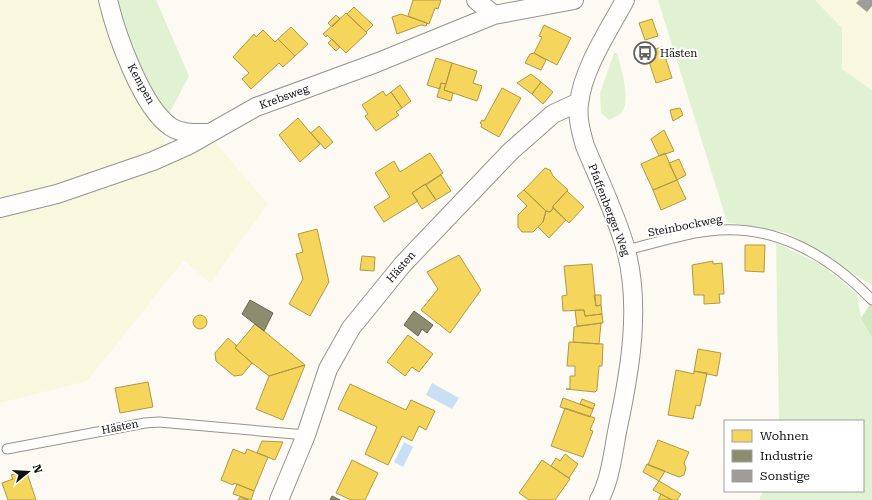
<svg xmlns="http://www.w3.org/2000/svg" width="872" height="500" viewBox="0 0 872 500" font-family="'Roboto Serif',serif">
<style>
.farmland{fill:#f8f8de}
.green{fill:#e1f2d2}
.forest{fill:#d0eabf}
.water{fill:#c8dff6}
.homes{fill:#f6d55c;stroke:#b09945}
.industry{fill:#8c8c6e;stroke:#666651}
.building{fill:#9f9d98}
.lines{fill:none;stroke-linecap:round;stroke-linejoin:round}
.lane-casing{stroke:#959491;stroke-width:11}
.street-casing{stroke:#959491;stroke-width:20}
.lane{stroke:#fffefd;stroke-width:9}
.street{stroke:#fffefd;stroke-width:18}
.labels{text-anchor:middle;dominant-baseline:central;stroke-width:4;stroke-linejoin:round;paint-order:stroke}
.poi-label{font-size:11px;fill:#0e0e0e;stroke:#fff;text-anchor:start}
.street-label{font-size:11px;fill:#0e0e0e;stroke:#fff}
</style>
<rect width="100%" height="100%" fill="#fcfaf2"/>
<path class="farmland" d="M0 0H101L140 103 164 139V148L60 187 2 200 0 193Z
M815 0H872V90L842 69V28Z
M212 139 268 204 210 283 184 260 87 381 0 403V214Z"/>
<path class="green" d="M113 0H156L189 76 169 114 147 83 126 45Z
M658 0H815L842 28V69L872 90V285L788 233 727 222Z
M614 53H617C621 67 631 100 622 112 619 116 613 118 609 120L601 113 600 93Z
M776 243 822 265 857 294 861 318 872 338V500H759L763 491H863V421H779Z"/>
<path class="forest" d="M872 301V338L861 318Z"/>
<path class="water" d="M432 383 459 398 452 409 426 395Z
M404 442 413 447 403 467 394 462Z"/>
<path class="homes" d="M413 0H441L438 9 435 8 429 24 408 16Z
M354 7 373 25 366 32 347 14Z
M346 13 367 33 346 53 327 35 326 37 323 34Z
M401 14 427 23 426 26 421 25 397 34 392 17Z
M336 15 340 19 332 27 328 23Z
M652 19 658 36 645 40 639 23Z
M544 25 571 38 557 65 534 53 542 37 539 36Z
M291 27 308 44 295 56 278 39Z
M263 30 275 42 278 39 295 56 283 67 279 63 251 89 242 79 249 73 233 57 254 34 256 37Z
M332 39 340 47 336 51 328 43Z
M662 47 672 78 656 83 646 52Z
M534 53 546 60 541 70 525 63 530 54Z
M436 58 452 63 446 84 441 83 440 89 427 85Z
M452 63 477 71 473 83 482 86 477 101 444 90Z
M531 74 541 82 532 94 517 83Z
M541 82 553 92 543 104 532 94Z
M441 83 446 84 444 90 453 93 451 101 437 97Z
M400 85 411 101 402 108 391 92Z
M502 88 521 98 499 137 481 127 482 124 480 123 482 120 484 121Z
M383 91 386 96 391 92 402 108 396 112 399 115 376 131 365 116 368 114 362 105Z
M680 108 683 115 673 121 670 110Z
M298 118 320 144 300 162 279 135Z
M319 126 333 142 325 149 311 133Z
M664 130 674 151 659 156 651 139Z
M430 153 443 173 412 193 418 201 384 222 374 207 390 197 375 173 394 161 400 172Z
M665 153 677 180 653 190 641 164Z
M679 159 686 175 677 180 669 163Z
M545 168 550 170 553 176 568 190 553 206V208L550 212 546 211 524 190Z
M441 175 451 191 436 200 426 185Z
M677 180 686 199 661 210 653 190Z
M425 184 436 200 422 209 412 193Z
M524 190 546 211 543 222 533 232H522L518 227V215L527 206 517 196Z
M567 191 584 207 569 223 553 208V206Z
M554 208 566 220 549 238 538 227 543 222 546 211 550 212Z
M317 229 329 282 310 316 289 304 303 279 296 254 303 252 298 234Z
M745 245H765L764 272 745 271Z
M459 255 481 290 450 333 421 310 438 289 427 272Z
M362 256 375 257 374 271 360 270Z
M713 261V264L722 263 724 294H719L720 303 704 304V295H694L692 265Z
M592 264 596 306 601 305 602 314 585 316 584 310 563 311 562 296 567 295 564 266Z
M594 295H601V305L596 306Z
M575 310H584L585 316 602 314 603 323 577 326Z
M193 322a7 7 0 1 1 14 0a7 7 0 1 1-14 0Z
M601 323 599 344 573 342 574 327Z
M255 324 264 331 305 365 269 376 252 363 235 348Z
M408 335 433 354 419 372 412 367 405 376 387 362Z
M228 338 237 346 235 348 252 363 242 375 234 376 216 361 215 353Z
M569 342 603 344 602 366H599L597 390 595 392 566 389H570V376H575V366H567Z
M698 349 721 353 717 376 694 371Z
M305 365 283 420 256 409 269 376Z
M676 370 694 374V371L707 373 701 402 700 406 696 405 693 419 668 415Z
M148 382 153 407 120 413 115 388Z
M350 384 406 410 411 400 435 411 426 430 419 426 412 441 402 436 388 465 365 454 377 427 338 409Z
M563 398 593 409 590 417 560 407Z
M582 399 595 404 593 409 580 404Z
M565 408 595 418 590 430 593 431 583 457 551 446Z
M658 440 689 452 684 463 686 468 684 475 679 477 648 465Z
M262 441 283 442 275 460 257 453Z
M233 449 245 454 247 449 268 457 254 491 234 483 233 485 221 480Z
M565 454 578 464 569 478 551 466 556 458 560 461Z
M352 460 378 473 365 500H351L336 493Z
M542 460 570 479 555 500H529L519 493Z
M647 464 665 471 659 481 643 472Z
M26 470 36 500H8L2 483 13 479 11 475Z
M659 481 681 494 677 500H672L653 490Z
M237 484 254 491 251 500 233 494Z
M661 494 672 500H658Z
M240 497 248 500H238Z"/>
<path class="industry" d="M250 300 273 313 264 331 242 314Z
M414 311 433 325 427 333 422 329 418 336 404 325Z
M332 496 340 500H330Z"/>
<path class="building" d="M859 0H872V6L867 12 856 3Z"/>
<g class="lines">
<g class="lane-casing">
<path id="lane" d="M626 250C656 243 688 232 719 230 779 226 832 258 872 300
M7 449 145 423 159 422 306 435"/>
</g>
<g class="street-casing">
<path id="street" d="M108 0C116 34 142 108 171 127 182 134 195 133 207 133
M476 0 494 15
M0 208 57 194 153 161 189 145 256 107 376 63 494 15 574 0
M279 500 306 435 328 369 351 328 403 264 511 151 553 114 579 102
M599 500C611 479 613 451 618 427 630 371 641 307 626 250 616 214 599 180 585 146 581 132 577 118 579 104 582 70 609 30 625 0"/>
</g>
<use href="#lane" class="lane"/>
<use href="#street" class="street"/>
</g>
<defs>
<g id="bus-ring" transform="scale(1.15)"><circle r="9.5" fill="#fff" stroke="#61615e" stroke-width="1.5"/><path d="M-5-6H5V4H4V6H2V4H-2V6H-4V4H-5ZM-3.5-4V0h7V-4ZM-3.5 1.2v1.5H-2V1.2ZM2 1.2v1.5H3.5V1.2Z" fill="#61615e"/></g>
</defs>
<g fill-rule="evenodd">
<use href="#bus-ring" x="645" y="53"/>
</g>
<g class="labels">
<g class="poi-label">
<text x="660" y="53">Hästen</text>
</g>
<g class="street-label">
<text transform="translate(141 84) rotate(61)">Kempen</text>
<text transform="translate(284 97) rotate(-20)">Krebsweg</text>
<text transform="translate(609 210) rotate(69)">Pfaffenberger Weg</text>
<text transform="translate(685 226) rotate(-11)">Steinbockweg</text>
<text transform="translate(401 267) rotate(-49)">Hästen</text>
<text transform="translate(120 427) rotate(-11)">Hästen</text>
</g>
</g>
<rect x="724" y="420" width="140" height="72" fill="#ffffff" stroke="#9f9f9f"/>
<rect x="732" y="430" width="20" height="12" fill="#f6d55c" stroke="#9f9f9f"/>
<text x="760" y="440" font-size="12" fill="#0e0e0e">Wohnen</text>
<rect x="732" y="450" width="20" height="12" fill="#8c8c6e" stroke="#9f9f9f"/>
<text x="760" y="460" font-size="12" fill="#0e0e0e">Industrie</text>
<rect x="732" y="470" width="20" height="12" fill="#9f9d98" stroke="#9f9f9f"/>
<text x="760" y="480" font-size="12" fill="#0e0e0e">Sonstige</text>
<g transform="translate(28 472) rotate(72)" stroke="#ffffff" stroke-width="3" paint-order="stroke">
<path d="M0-3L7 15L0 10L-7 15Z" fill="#0e0e0e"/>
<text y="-6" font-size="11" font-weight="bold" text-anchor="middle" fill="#0e0e0e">N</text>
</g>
</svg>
